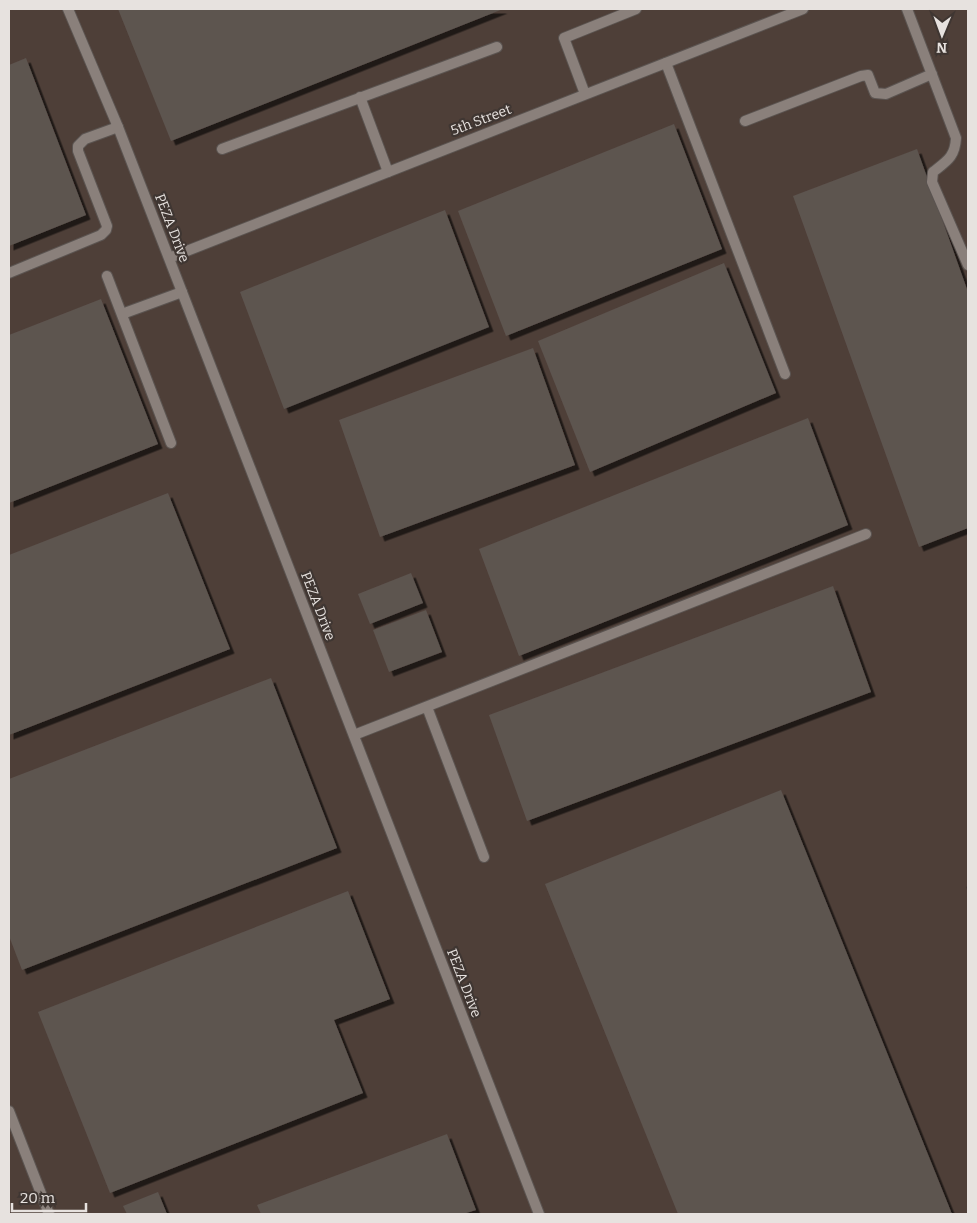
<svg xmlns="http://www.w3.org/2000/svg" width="977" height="1223" viewBox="0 0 977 1223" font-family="Bitter,serif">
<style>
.built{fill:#4e3f38}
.building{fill:#5d544f;filter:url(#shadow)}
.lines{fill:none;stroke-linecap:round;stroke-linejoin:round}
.lane-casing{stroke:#5b5451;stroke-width:12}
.street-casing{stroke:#5b5451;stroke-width:12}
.lane{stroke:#8a807b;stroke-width:10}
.street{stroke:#8a807b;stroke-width:10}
.labels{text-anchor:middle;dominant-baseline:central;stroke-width:4.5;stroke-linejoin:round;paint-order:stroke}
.street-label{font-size:14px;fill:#e7e2df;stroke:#3f3632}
</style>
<defs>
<filter id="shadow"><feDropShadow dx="4.5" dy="4.5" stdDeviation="0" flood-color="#0009"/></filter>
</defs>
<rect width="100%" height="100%" fill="#3f3632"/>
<path class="built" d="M9 9H968V886L966 887 968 892V1214H9Z"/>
<path class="building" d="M118 9H503L171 141Z
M26 58 86 215 9 246V65Z
M674 124 722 249 506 336 458 211Z
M917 149 968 292V528L919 547 793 196Z
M445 210 489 327 284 409 240 292Z
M724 263 776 393 590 472 538 341Z
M101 299 158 444 9 503V335Z
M533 348 575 465 380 537 339 420Z
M808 418 848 525 519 656 479 549Z
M168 493 230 649 9 735V555Z
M411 573 423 603 370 624 358 594Z
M833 586 871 692 527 821 489 715Z
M426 610 442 652 389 672 373 630Z
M271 678 337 848 22 970 9 936V779Z
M781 790 952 1214H678L545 884Z
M348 891 390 999 334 1020 363 1093 110 1193 38 1012Z
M447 1134 476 1210 463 1214H261L257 1205Z
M158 1192 167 1214H127L123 1206Z"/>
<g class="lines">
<g class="lane-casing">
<path id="lane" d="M907 9 956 138C955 157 947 161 933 172L932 182 968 265
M666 63 785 374
M585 94 564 38 636 9
M360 97 388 172
M745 121 861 76 868 75 875 93 886 94 932 74
M222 149 497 47
M9 273 101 235 106 230 107 226 78 151V146L85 139 118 127
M107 276 171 443
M122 314 182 292
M427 707 484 857
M354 735 866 534"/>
</g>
<g class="street-casing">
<path id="street" d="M68 9 118 127 182 292 539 1214
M169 258 803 9
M9 1111 49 1214"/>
</g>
<use href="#lane" class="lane"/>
<use href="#street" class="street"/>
</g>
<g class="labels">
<g class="street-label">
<text transform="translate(481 120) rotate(-21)">5th Street</text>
<text transform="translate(172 228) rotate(69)">PEZA Drive</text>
<text transform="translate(318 606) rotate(69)">PEZA Drive</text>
<text transform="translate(464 983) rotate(69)">PEZA Drive</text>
</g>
</g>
<rect width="977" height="1223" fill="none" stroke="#e7e2df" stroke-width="20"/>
<g transform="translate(942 35) rotate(181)" stroke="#3f3632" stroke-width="4" paint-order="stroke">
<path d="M0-4L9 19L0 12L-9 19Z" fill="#e7e2df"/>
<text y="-8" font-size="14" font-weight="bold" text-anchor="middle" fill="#e7e2df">N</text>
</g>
<path d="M12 1203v8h74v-8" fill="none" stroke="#e7e2df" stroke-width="2.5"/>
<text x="20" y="1203" font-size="15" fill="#e7e2df" stroke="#3f3632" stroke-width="4" paint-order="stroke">20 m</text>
</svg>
